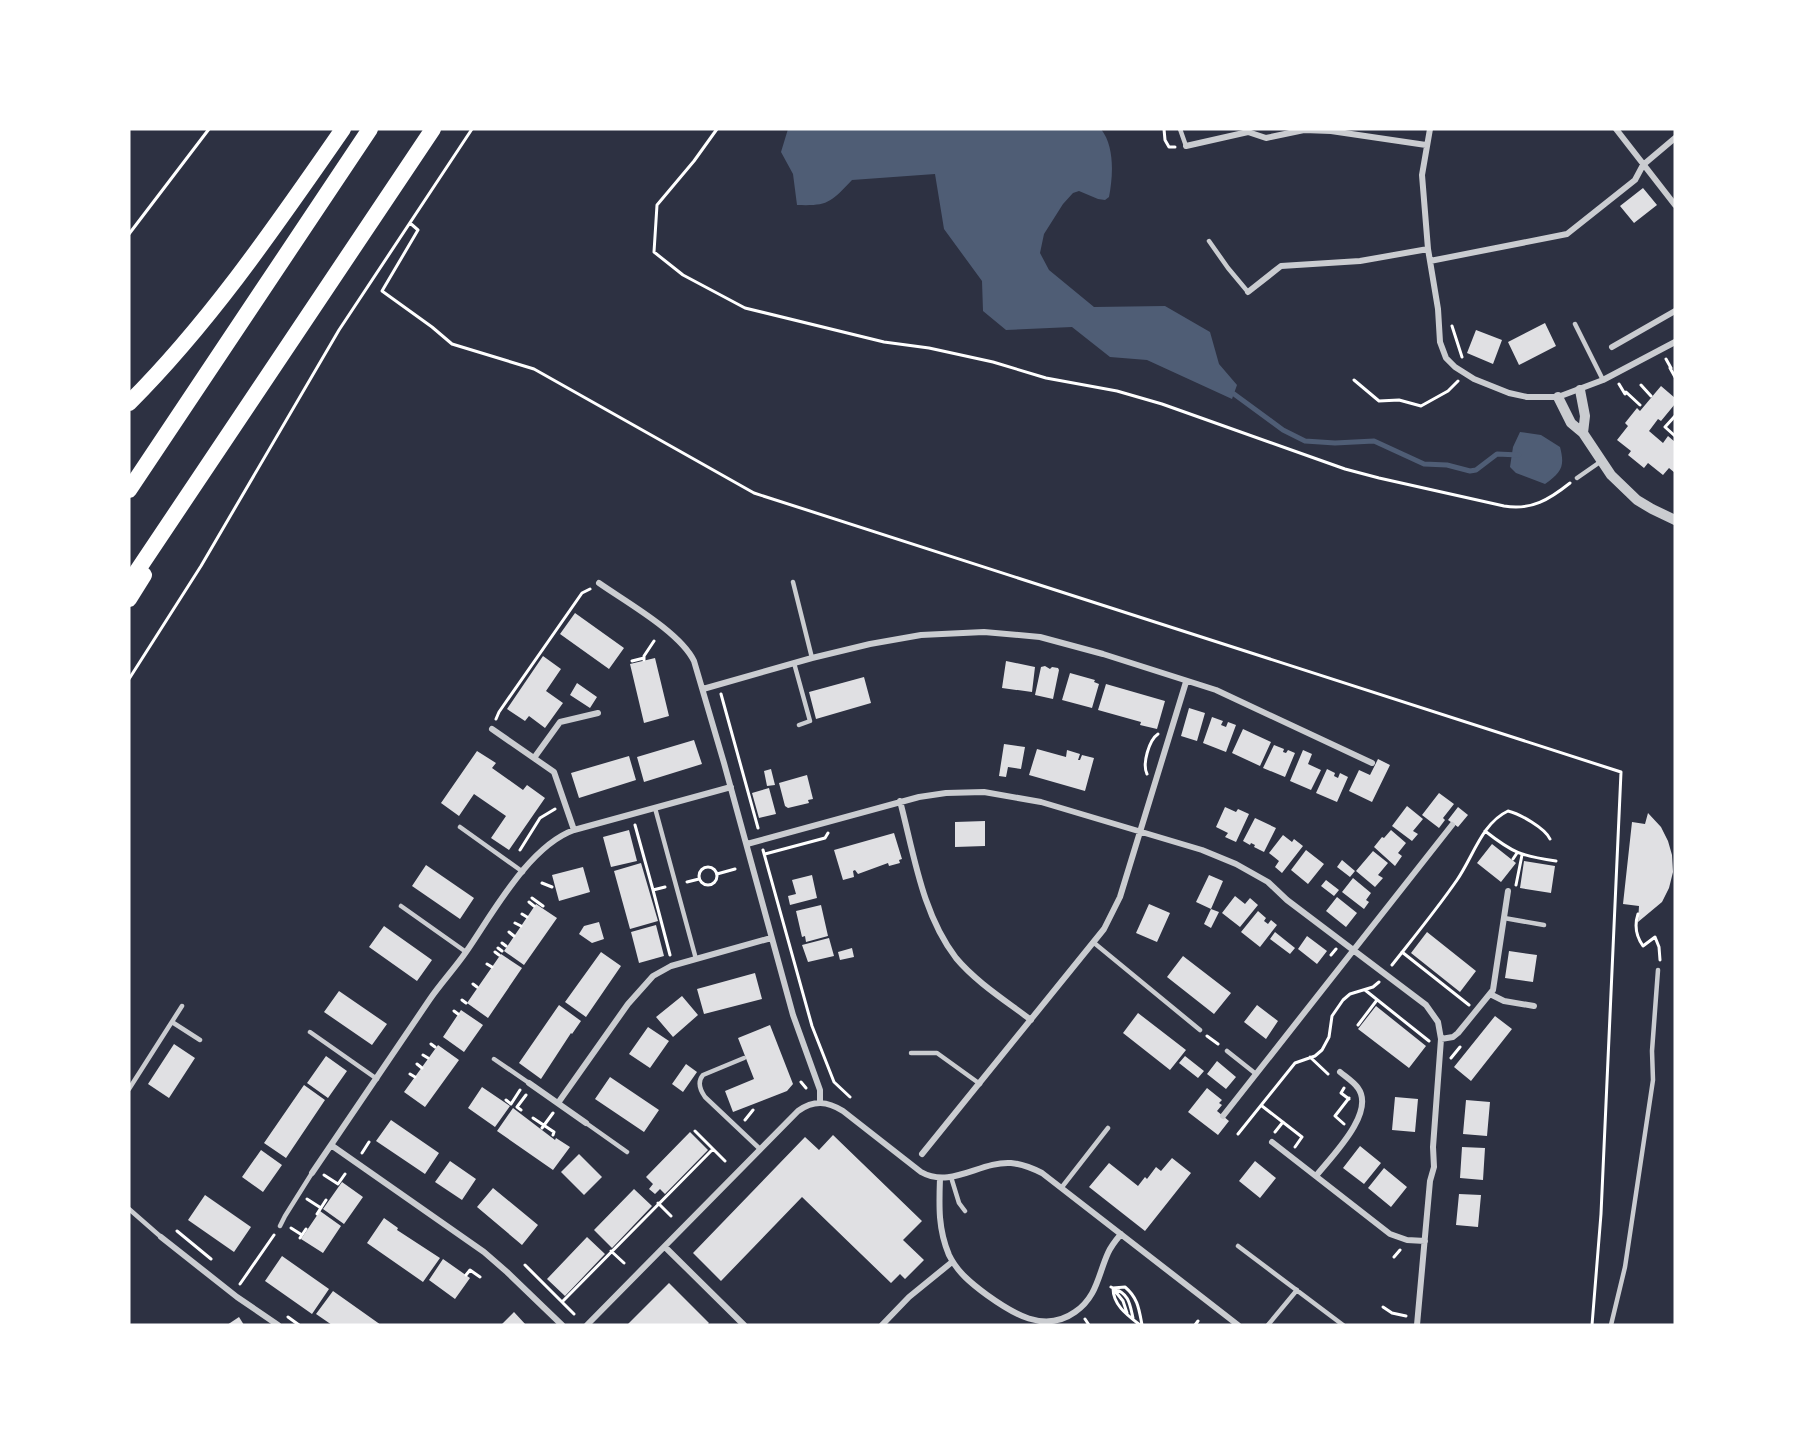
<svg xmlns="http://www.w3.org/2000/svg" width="1804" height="1454" viewBox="0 0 1804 1454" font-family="'Public Sans',sans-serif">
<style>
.water{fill:#4f5d75}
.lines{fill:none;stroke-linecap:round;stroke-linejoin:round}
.stream{stroke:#4f5d75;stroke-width:5}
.building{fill:#e0e0e3}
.path{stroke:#fff;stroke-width:3}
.service{stroke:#caccd0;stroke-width:4.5}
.minor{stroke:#caccd0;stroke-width:6}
.tertiary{stroke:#caccd0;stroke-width:10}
.trunk{stroke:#fff;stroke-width:16}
</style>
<rect width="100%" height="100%" fill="#2d3142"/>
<path class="water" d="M788 129H1101C1115 147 1113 176 1109 197L1105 200 1098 199 1079 191 1073 193 1063 204 1044 234 1040 253 1049 270 1094 307 1165 306 1210 332 1219 364 1237 385 1232 399 1147 360 1110 357 1072 327 1006 330 983 311 982 281 944 229 935 174 852 180C830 203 828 206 797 205L793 174 781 152Z
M1520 432 1541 435 1560 447C1565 466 1562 472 1545 484L1516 473 1510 467 1513 447Z"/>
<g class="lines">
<path class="stream" d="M1234 394 1283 430 1305 441 1335 443 1374 441 1424 464 1447 465 1470 471 1476 470 1497 454 1519 455"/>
</g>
<path class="building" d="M1643 188 1657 205 1634 223 1620 206Z
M1545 323 1556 346 1519 365 1508 342Z
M1476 330 1502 340 1493 364 1467 353Z
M1661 386 1675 398V404L1661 421 1658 419 1649 431 1663 443 1668 436 1675 442V473L1669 468 1663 475 1648 463 1644 468 1628 455 1631 451 1617 440 1628 426 1625 423 1637 408 1640 411Z
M575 613 624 648 609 669 560 634Z
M543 656 561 669 546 691 563 703 545 728 529 716 525 721 507 709Z
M655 658 669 716 644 723 630 664Z
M1006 661 1035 667 1032 692 1002 688Z
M1045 666 1050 669 1052 667 1058 668 1059 670 1053 699 1035 695 1041 667Z
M1070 673 1095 680 1094 682 1099 684 1092 708 1062 700Z
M864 677 871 703 816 719 809 692Z
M577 683 597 697 590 708 570 695Z
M1106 684 1165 701 1157 729 1140 725 1141 722 1098 710Z
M1189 708 1205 713 1197 741 1181 736Z
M1212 717 1223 721 1221 725 1226 727 1228 722 1236 725 1226 752 1203 743Z
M1243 729 1271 742 1260 766 1232 753Z
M694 740 702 764 644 782 637 757Z
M1004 744 1025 747 1021 769 1008 767 1006 777 999 776Z
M1274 745 1284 749 1283 752 1286 753 1288 750 1295 753 1285 777 1263 768Z
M1037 749 1066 757 1067 750 1080 754 1078 760H1080L1082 755 1094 758 1085 791 1029 775Z
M1303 750 1312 754 1308 764 1321 770 1311 790 1290 781Z
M477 751 496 763 492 768 523 790 527 785 545 798 509 850 491 838 506 816 474 794 459 816 441 803Z
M629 756 636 780 579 798 571 773Z
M1378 759 1390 765 1372 802 1349 791 1359 770 1370 775Z
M771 769 775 785 767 786 764 771Z
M1327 769 1335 773 1334 776 1338 778 1340 773 1348 777 1337 802 1316 793Z
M807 775 813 799 808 800 809 803 788 808 785 806 779 783Z
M769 788 776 814 759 818 752 793Z
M1439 793 1454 804 1443 818 1445 820 1439 828 1422 815Z
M1407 806 1423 819 1413 831 1418 834 1412 841 1392 826Z
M1225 807 1236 812 1238 809 1249 814 1236 842 1225 837 1228 833 1216 827Z
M1458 807 1468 815 1458 827 1448 820Z
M1648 813 1661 827 1668 841 1672 855 1673 872 1669 888 1662 902 1638 922 1639 906 1623 904 1632 822 1645 824Z
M1255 818 1276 828 1264 852 1254 847 1255 845 1251 843 1250 845 1243 841Z
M985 821V846L955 847V822Z
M629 830 637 861 611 867 603 837Z
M1391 830 1406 843 1398 853 1402 856 1395 866 1374 847 1382 837 1384 838Z
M894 833 902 859 899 860 900 863 889 866 888 863 858 874 855 870 853 871 854 877 843 880 834 850Z
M1283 835 1292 842 1294 839 1303 846 1282 873 1275 867 1279 861 1269 853Z
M1492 844 1516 863 1501 882 1477 863Z
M1306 850 1324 864 1308 884 1291 870Z
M1373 851 1388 863 1378 875 1383 878 1375 887 1356 871Z
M1342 860 1355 871 1350 877 1337 867Z
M1524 861 1555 866 1551 893 1520 888Z
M641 863 658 921 630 929 614 871Z
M426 865 474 898 460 919 412 886Z
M583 867 590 892 559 901 552 875Z
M812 875 817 898 790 905 788 896 796 894 792 880Z
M1209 875 1223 881 1211 909 1219 912 1211 928 1204 924 1211 909 1196 902Z
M1353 878 1371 893 1366 900 1369 902 1364 909 1342 892Z
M1326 880 1339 890 1334 896 1321 886Z
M1235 896 1245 904 1250 898 1258 905 1240 927 1222 913Z
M1337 897 1357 913 1346 927 1326 911Z
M536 904 557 918 524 965 504 951Z
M1149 904 1170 913 1157 942 1136 933Z
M821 905 828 936 806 942 805 936 802 937 796 911Z
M1258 911 1266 918 1264 921 1268 924 1271 920 1277 925 1260 947 1241 932Z
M599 922 604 939 592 943 579 934 584 926Z
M656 925 664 956 639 963 631 932Z
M384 926 432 960 417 981 369 947Z
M1275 932 1295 948 1290 954 1270 939Z
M1427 932 1476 971 1460 992 1411 953Z
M1307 936 1327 951 1317 964 1298 949Z
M829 938 834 956 808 962 802 945Z
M852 948 854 957 840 960 838 952Z
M1509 951 1537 955 1533 982 1505 978Z
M601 952 621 966 586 1017 565 1002Z
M501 954 522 968 488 1018 467 1003Z
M1183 956 1231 993 1214 1014 1167 977Z
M755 973 762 999 704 1014 697 989Z
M339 991 387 1024 372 1045 324 1012Z
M682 996 698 1015 673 1037 656 1017Z
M559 1005 581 1021 572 1034 571 1033 541 1079 519 1063Z
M1257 1005 1278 1021 1266 1039 1244 1022Z
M1376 1006 1426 1046 1409 1068 1358 1029Z
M461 1010 483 1025 464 1052 443 1037Z
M1138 1013 1186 1050 1170 1070 1123 1033Z
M1495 1016 1512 1029 1471 1081 1454 1067Z
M770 1025 793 1084 787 1091 733 1112 725 1091 754 1079 738 1038Z
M648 1027 669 1041 650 1068 629 1054Z
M174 1044 195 1058 169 1098 148 1084Z
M438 1045 459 1060 425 1107 404 1092Z
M326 1056 347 1071 328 1098 307 1083Z
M1185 1056 1204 1071 1198 1078 1179 1063Z
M1217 1061 1236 1077 1226 1089 1207 1074Z
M686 1064 697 1072 683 1092 672 1084Z
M610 1077 659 1110 644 1132 595 1099Z
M304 1085 325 1100 286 1158 264 1143Z
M482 1087 510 1106 495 1127 468 1108Z
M1207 1088 1222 1100 1219 1103 1222 1105 1217 1111 1229 1121 1218 1135 1188 1112Z
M1395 1097 1418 1099 1415 1132 1392 1130Z
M1466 1100 1490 1102 1487 1136 1463 1134Z
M513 1108 555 1140 556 1138 570 1147 553 1170 497 1131Z
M391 1120 439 1153 425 1174 376 1141Z
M690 1132 708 1150 665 1194 660 1189 655 1194 649 1189 653 1184 646 1177Z
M833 1135 922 1221 903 1240 924 1260 905 1279 900 1274 891 1283 802 1197 721 1281 693 1253 805 1137 819 1150Z
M1360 1146 1381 1163 1364 1184 1343 1168Z
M1462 1147 1485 1148 1483 1180 1460 1178Z
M261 1150 282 1165 263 1192 242 1177Z
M579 1154 602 1177 584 1195 561 1172Z
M1172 1158 1191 1173 1145 1231 1089 1187 1109 1163 1138 1186 1145 1177 1147 1179 1156 1167 1161 1171Z
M450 1161 476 1179 462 1200 435 1182Z
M1255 1161 1276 1178 1260 1198 1239 1181Z
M1384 1168 1407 1187 1391 1207 1368 1188Z
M342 1182 363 1197 344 1224 323 1209Z
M493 1188 538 1225 522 1245 477 1207Z
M634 1189 652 1206 612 1248 594 1230Z
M1459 1194 1481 1195 1478 1227 1456 1225Z
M205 1195 251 1227 234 1252 188 1220Z
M320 1211 341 1226 323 1253 301 1239Z
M384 1218 398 1228 397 1230 440 1258 423 1282 367 1243Z
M587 1237 605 1254 565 1296 547 1279Z
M282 1256 329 1289 312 1314 265 1281Z
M443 1259 470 1278 455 1299 429 1280Z
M669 1283 709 1323 707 1325H627Z
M333 1291 381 1325H332L316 1314Z
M514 1312 526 1325H501Z
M239 1317 244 1325H227Z"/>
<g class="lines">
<path class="path" d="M717 129 694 161 657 205 654 252 683 275 745 308 884 342 929 348 993 362 1046 378 1117 391 1162 404 1345 469 1379 478 1504 506C1531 511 1550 499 1570 483
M1164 129 1165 140 1169 147H1175
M410 223 418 230 382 291 432 327 452 344 534 369 754 493 1621 772 1601 1214 1592 1325
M129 234 209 129
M1452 326 1462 357
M1666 359 1671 368
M1670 368 1675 377
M1354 380 1379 401 1399 400 1421 406 1448 391 1458 381
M1619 384 1625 394
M1641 385 1651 396
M1626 392 1640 405
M1675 416 1665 427 1675 436
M644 660V656L654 641
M632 661 644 658
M129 679 201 566 339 330 472 129
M721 694 758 828
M496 719 499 712 582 593 590 589
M1147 774C1142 764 1149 740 1158 734
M635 825 653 890
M1485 831C1513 853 1521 856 1556 861
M520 850 540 818 555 809
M763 850 812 1026 834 1082 850 1097
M765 854 825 838 828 833
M1513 859 1517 853
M699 876a9 9 0 1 1 18 0a9 9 0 1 1-18 0Z
M717 874 735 869
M687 882 699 879
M542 883 552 887
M1516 885 1522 855
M665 887 653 890 670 955
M532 898 543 906
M529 902 534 906
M522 914 527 917
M1638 914C1634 926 1636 936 1643 946L1655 937 1659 947 1660 960
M515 923 521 926
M509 932 514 936
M502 943 506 946
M498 948 502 951
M495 952 499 955
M1402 952 1469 1005
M1331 955 1336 949
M487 964 492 967
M1392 965C1414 937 1437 909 1457 880 1473 857 1482 823 1508 811 1520 814 1545 828 1550 839
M473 984 477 987
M1365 990 1429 1041
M462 1000 466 1003
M454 1011 458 1014
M1358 1025 1377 1000
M1207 1036 1218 1044
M431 1044 435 1047
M423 1055 428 1058
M1310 1057 1328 1074
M1451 1058 1460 1047
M417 1064 422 1068
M410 1074 415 1077
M801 1082 806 1088
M1344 1088 1341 1093 1349 1099
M506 1100 511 1104 520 1090
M1262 1106 1302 1137 1295 1147
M521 1110 517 1107 526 1095
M533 1118 554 1132 553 1135
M745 1120 753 1110
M1344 1124 1335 1116 1349 1098
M542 1128 553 1113
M695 1131 725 1161
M1275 1132 1283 1122
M1238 1134 1295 1063 1315 1056 1322 1050 1329 1037 1332 1016 1343 1000 1350 994 1373 987 1379 982
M362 1153 369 1142
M324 1175 338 1184 345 1174
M307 1199 321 1208
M658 1203 671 1216
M317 1214 326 1200
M291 1228 302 1235
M177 1231 211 1259
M300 1238 306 1229
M611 1251 624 1263
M1394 1257 1400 1250
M525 1265 562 1302
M466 1275 470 1270 480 1277
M240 1284 274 1235
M1111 1287 1113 1288C1113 1305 1127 1315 1140 1325
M1113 1288 1125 1287C1138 1298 1139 1309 1142 1325
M1114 1289C1129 1293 1130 1305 1133 1318
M1115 1291 1123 1301 1127 1313
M1383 1307 1392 1313 1406 1316
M574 1314 562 1302 713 1149
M288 1317 299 1325
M1085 1319 1089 1325
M1195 1325 1198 1321"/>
<path class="service" d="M1180 129 1186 146
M1209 241 1228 268 1248 292
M1575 324 1603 380
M1577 478 1600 462
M793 582 812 658
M794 663 810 721 799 725
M655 808 696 959
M460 827 523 872
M401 906 466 952
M1504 918 1544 925
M1093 942 1200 1030
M172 1022 200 1040
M310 1032 377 1079
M1227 1051 1256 1074
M911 1053H937L980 1084
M744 1058 703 1075C697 1082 700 1090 705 1097L760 1149
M494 1059 529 1083
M129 1089 182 1006
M586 1123 627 1152
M951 1177 959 1203 965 1211
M1062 1187 1108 1128
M129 1209 161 1237
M280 1226 285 1216 312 1173
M1238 1246 1343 1325
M1268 1325 1297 1290
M1611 1325 1625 1267 1653 1080 1652 1051 1658 970"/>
<path class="minor" d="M1430 129 1422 175 1428 249 1438 309 1440 342 1446 358 1455 367 1474 379 1509 393 1527 397H1558L1603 380 1675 342
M1616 129 1675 205
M1186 146 1248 132 1266 138 1304 130 1331 131 1426 145
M1430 261 1567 234 1635 180 1643 165 1675 138
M1248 292 1281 266 1360 261 1428 249
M1612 347 1675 311
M599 583C626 602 680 632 694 661L724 763 793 1015 820 1090V1102
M703 689 812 658 870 644 921 635 984 632 1040 637 1103 654 1216 690 1372 763
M492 729 554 772 574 830
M534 758 560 722 598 713
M900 801C914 854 922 914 956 958 976 982 1006 1001 1031 1020
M747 844 919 797 946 793 984 792 1041 802 1202 850 1236 864 1268 882 1287 900 1426 1005 1438 1022 1441 1039 1433 1147 1434 1167 1430 1181 1417 1325
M1490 994 1504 1001 1534 1006
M1441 1039 1453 1037 1458 1033 1493 990 1508 891
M529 1083 586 1123
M558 1103 628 1004 653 976 671 966 771 938
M1223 1116 1452 825
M1272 1142 1390 1234 1407 1240 1425 1241
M331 1145 484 1252 507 1272 562 1325
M922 1154 1104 929 1120 897 1186 682
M312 1173 430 999C441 983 455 968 466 952 493 913 529 846 574 830L731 787
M1316 1176C1331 1157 1376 1113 1358 1088 1354 1082 1346 1077 1340 1072
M940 1178C939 1206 938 1229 949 1255 957 1272 972 1284 987 1295 1012 1313 1044 1334 1075 1312 1097 1297 1098 1275 1108 1253 1111 1246 1116 1240 1121 1234
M161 1237 237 1297 278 1325
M665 1247 744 1325
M587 1325 798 1111C814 1100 827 1101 843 1111L921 1172C951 1189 980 1161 1011 1163 1023 1164 1032 1168 1042 1173L1238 1325
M882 1325 909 1297 952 1262"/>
<path class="tertiary" d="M1580 390 1585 416 1583 433
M1558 397 1571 423 1583 433 1611 475 1637 500 1652 509 1675 520"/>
<path class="trunk" d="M129 403C211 321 277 224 343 129
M129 490 370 129
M129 583 433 129
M129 599 144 575"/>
</g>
<rect width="1804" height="1454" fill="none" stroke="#ffffff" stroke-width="261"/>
</svg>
